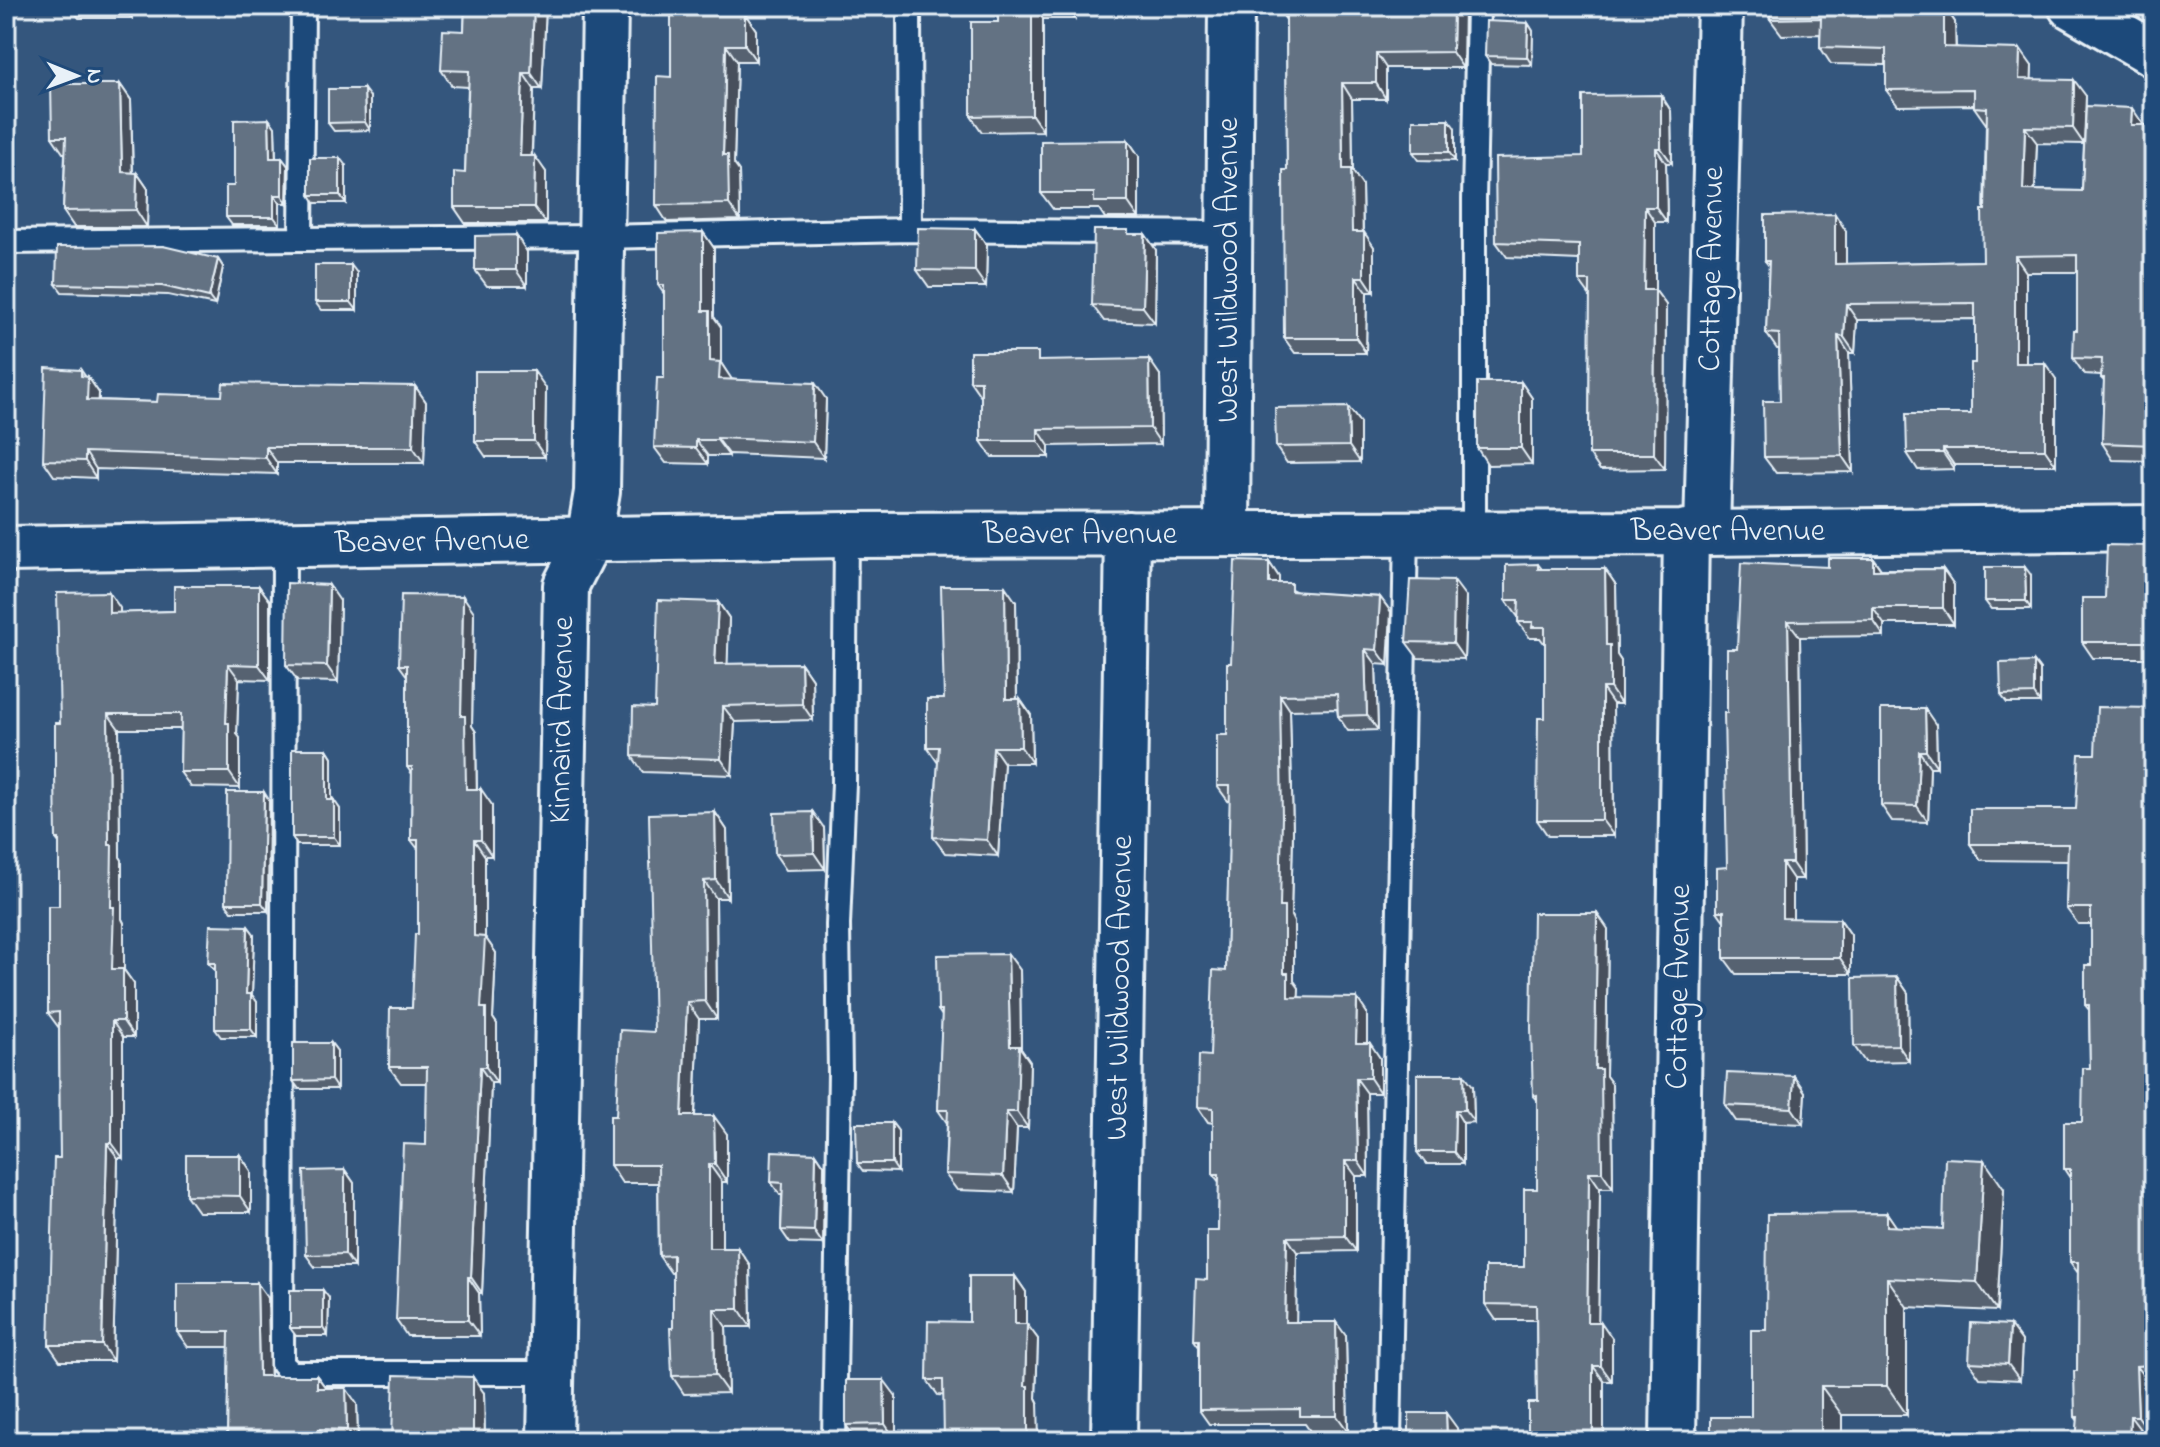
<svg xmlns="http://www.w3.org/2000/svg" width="2160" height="1447" viewBox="0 0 2160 1447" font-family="'Indie Flower',sans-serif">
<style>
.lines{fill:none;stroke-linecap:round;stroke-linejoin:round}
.service-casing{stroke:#e8f1f8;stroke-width:28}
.minor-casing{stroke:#e8f1f8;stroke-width:50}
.secondary-casing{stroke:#e8f1f8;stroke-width:50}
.service{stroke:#1f4a7a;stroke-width:22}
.minor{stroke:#1f4a7a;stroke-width:44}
.secondary{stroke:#1f4a7a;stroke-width:44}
.wall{fill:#566271;stroke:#e8f1f8;stroke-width:2;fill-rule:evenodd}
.shaded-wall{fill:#46505c;stroke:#e8f1f8;stroke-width:2}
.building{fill:#647283;stroke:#e8f1f8;stroke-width:2}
.labels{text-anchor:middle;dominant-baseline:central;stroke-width:8;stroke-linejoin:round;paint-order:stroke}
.street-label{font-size:32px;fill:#e8f1f8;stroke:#1f4a7a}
</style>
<rect width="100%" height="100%" fill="#34567d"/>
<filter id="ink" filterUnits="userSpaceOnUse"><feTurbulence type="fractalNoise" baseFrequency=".0125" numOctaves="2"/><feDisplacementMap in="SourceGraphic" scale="16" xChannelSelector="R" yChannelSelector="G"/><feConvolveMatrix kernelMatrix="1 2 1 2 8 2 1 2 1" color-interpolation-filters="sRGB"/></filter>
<g filter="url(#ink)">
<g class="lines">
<g class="service-casing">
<path id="service" d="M303 6 301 239 601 237 910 230 1228 233
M909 6 910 230
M6 242 301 239
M1474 532V199L1478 6
M284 546 282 1364 292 1373H552
M834 1441 840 1073 838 925 844 783 846 535
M1389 1441 1406 532"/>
</g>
<g class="minor-casing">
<path id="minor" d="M1707 533 1720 6
M1227 534 1231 6
M6 549 846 535 1707 533 2154 528
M550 1441 566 585 589 540 597 492 605 6
M1114 1441 1128 534
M1673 1441 1686 532"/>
</g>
<g class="secondary-casing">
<path id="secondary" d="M2071 6 2154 54"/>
</g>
<use href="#service" class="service"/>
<use href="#minor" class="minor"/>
<use href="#secondary" class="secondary"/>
</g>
<path class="wall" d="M70 6H132V18H79Z
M465 6H546L542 89H534L532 156 546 172V223H465L454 207 465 173 468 87 452 86 441 70 464 31Z
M998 6H1075V19H1043V131L982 132 971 116 998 22Z
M1284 6H1464L1463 68H1386V99H1352L1353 172 1362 185 1363 232 1374 247V292H1367L1366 353H1295L1284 338 1287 170 1286 20 1284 17Z
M1944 6 1955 22 1956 47 2032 66 2031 79 2086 96 2085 117 2143 125H2154V461L2113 460 2102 443 2104 381 2101 378V375L2084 374 2073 358 2077 330V272H2026V363L2056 379V465H1954V469L1918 470 1907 453 1971 414 1975 363V319L1857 320 1855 353H1849L1853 472 1776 473 1764 457 1780 401 1779 349H1777L1766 333 1769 266 1765 261 1846 231V264L1983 261 1986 124 1974 107V105L1898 106 1886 90V65L1831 64 1820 47V34L1782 35 1770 19 1878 7ZM2037 143 2084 144 2082 191 2035 190Z
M745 14 756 30V61H737L734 164 739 171 740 220 667 222 656 205 671 77Z
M1528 23 1533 31 1532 65 1491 64 1485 56Z
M120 84 131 100 133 173H137L148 189 147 227H74L63 211 65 153H63L52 137Z
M1661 95 1671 111 1672 163H1666L1667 222H1655V290L1666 305 1665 469 1600 470 1589 454 1590 296 1579 281V260L1507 257 1496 242 1583 156Z
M370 97V130L334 131 328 123Z
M269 119 275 127 276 158H282L288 166 287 203H280V225H232L226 217 234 186Z
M1455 128V161L1419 160 1413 152Z
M1128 140 1139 156V218H1105L1099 209H1053L1041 193Z
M346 166V203H315L310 195Z
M975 229 987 245 986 287H929L917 270Z
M703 232 714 248V317L721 327V363L731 379 826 399 824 458 729 454V456H708V464L666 463 654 447 664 378V294L658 285Z
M1131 234H1145L1156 250 1155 323 1104 321 1092 305Z
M527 252V286H487L475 270Z
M218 259 223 267 215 305 168 295 62 292 56 284Z
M357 273V310H321L315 302Z
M1044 361 1160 375 1161 444 1049 446V457H992L981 441V397L970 381Z
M88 377 99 393V400L157 402 222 396 415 386 426 402 424 463H277V474L96 469V478L54 476 43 460Z
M1521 382 1532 398V464L1488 465 1477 448Z
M546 388 545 457H486L475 441Z
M1348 407 1360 423V462L1287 463 1276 447Z
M2154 546V658H2093L2082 642 2105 598Z
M1873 558 1881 569H1943L1954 585V624H1884V636L1800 637 1803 879H1793V919H1840L1851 935V974H1736L1724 958V921L1717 911 1727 867V713L1737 649 1828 567Z
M1269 562 1279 577V583L1297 592 1380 597 1391 612 1388 665 1376 664 1378 730 1348 731 1338 716 1337 709 1290 710 1293 832 1291 916 1294 922V981L1299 988 1298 997 1367 1013V1043L1380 1058V1093H1367L1368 1176H1356V1251L1297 1252 1296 1322 1346 1336 1348 1431H1310L1305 1424H1209L1199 1410V1347L1194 1340 1218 1231 1219 1182 1213 1174V1123L1208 1122 1198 1107 1210 1056 1226 971 1230 801H1228L1217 786 1227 735 1231 663Z
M1538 564 1542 569H1605L1616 585 1617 655 1621 661V704H1613L1614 836H1548L1537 820 1545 718V643H1544L1540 638H1530L1518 622V617L1506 600Z
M2031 575V609H1991L1985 601Z
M259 586 270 601V680L239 679 237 734 240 738V788L191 787 180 772 181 729H119L120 857 122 860V919L124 923V970L134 984V1037H123V1158H118L113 1361H60L49 1345 60 1158 59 1028 48 1013 59 906V843L56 839 60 723 120 608V613L174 611Z
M1466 597 1464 659 1418 658 1406 642Z
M340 601 338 682 298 681 286 665Z
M718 602 729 618 727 664 801 663 812 679 813 720 735 722 732 775 643 772 632 756 655 708Z
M1016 602 1017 699H1020L1031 715 1032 763H1004L998 856 945 853 933 837 938 763 927 747 944 699Z
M474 612 472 726 476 732 477 789 492 805V856H485V937L496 953 493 1018 497 1024V1083H491L482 1293H479L480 1336H407L396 1320 426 1145 427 1083H401L389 1067 412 1008 418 934V849L411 840 412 774 407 767V676L399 665Z
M2034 662 2040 670V703H2007L2001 695Z
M2154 708V1382H2148L2149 1432H2142L2141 1441H2076L2078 1421 2075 1417 2077 1371 2078 1273 2070 1262V1178L2064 1169 2082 1122 2090 1068 2089 1010 2085 1005 2091 965V924H2078L2066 908 2068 861 1981 860 1970 844 2076 809 2095 754Z
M1936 725 1937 767H1930L1928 822 1892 821 1881 805Z
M327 749 332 757V800L340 809V845H297L292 837Z
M269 800 268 911H232L226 903Z
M715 812 727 830 728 898H716L717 1019H699L695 1116 727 1134V1182H722V1248L750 1265 751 1327H726L728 1393 684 1394 672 1376 673 1328V1273H671L659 1256 658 1183H622L610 1165 616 1116 654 1032Z
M824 828 825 869 786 870 775 854Z
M248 926 254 934 252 995 257 1002V1037H221L215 1029V971L208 963Z
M1608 929 1606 1076 1612 1084 1613 1188H1600L1598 1322 1612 1338V1381H1604V1441H1528L1537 1403 1536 1320H1496L1485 1304 1524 1267 1537 1189V1101L1533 1096Z
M1008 954 1020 970 1021 1049 1030 1062 1028 1128H1017L1014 1192 957 1190 945 1174 947 1123 938 1110 942 1016 938 1010Z
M1897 977 1908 993 1909 1061 1865 1062 1854 1046Z
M331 1043 337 1051V1089H299L293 1081Z
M1794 1076 1805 1092 1803 1124 1736 1121 1725 1105Z
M1473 1086 1474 1122 1463 1123V1164H1426L1417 1152Z
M892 1123 898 1131V1172L863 1171 857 1163Z
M816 1153 824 1165 823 1244 790 1243 781 1230 782 1195H780L771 1182Z
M240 1155 251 1171V1212H198L186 1195Z
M345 1170 354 1183V1267H315L306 1255Z
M2004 1189 1997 1311 1907 1307V1415H1842V1441H1711L1751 1417 1766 1330 1887 1213 1896 1227 1943 1229Z
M1015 1276 1026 1292V1324L1038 1339 1036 1398 1038 1402 938 1395 927 1380 969 1322Z
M268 1298 270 1376H317L326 1388 357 1404 358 1441H227L229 1347H188L177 1332Z
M329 1298 328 1336H296L290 1328Z
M2010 1325 2022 1341 2020 1380 1980 1378 1969 1362Z
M484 1393 485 1441H393L392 1439Z
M896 1396V1440L857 1441 846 1425Z"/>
<path class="shaded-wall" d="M123 6H132V18Z
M534 6H546L542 89 531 73Z
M1032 6H1034L1043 19V131L1032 115Z
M1066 6H1075V19Z
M1453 6H1464L1463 68 1452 52Z
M1944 6 1955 22 1956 63 1944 47Z
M745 14 756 30V61L745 45Z
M1528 23 1533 31 1532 65 1527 57Z
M726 45 737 61 734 164 739 171 740 220 729 204 723 155Z
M2020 49 2032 66 2031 95 2019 79Z
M1376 53 1386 68V99L1376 83Z
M523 73 534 89 531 172 520 156Z
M2074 80 2086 96 2084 144 2073 128Z
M1342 83 1352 99 1353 172 1362 185 1363 247 1352 232 1343 169Z
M120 84 131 100 133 188 122 172Z
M364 89 370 97V130L365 122Z
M1661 95 1671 111 1672 163 1661 148Z
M2132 108 2143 124V141L2131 125Z
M269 119 275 127 276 166 270 158Z
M1449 120 1455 128V161L1449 152Z
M2025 127 2037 143 2034 206 2023 190Z
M1128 140 1139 156V218L1128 202Z
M1656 148 1666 163 1667 222 1656 207Z
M535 156 546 172V223L534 207Z
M282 158 288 166 287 203 282 195Z
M340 158 346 166V203L340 195Z
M137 173 148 189 147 227 136 210Z
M274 195 280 203V225L274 217Z
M1645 207 1655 222V305L1644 290Z
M1835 214 1846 231V280L1835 264Z
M975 229 987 245 986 287 975 271Z
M703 232 714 248V317L721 327V363L731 378V395L719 379 710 361 703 311Z
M1364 232 1374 247V292L1364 277Z
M1145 234 1156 250 1155 323 1143 307Z
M516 235 527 252V286L516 270Z
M2015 256 2026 272V379L2015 363Z
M218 259 223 267 215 305 209 297Z
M351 265 357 273V310L351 302Z
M1356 277 1367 292 1366 353 1356 338Z
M1655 290 1666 305 1665 469 1654 454Z
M1846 304 1857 320 1855 353 1844 337Z
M1838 336 1849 353 1853 472 1842 456Z
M1149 359 1160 375 1161 444 1150 428Z
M2045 363 2056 379V465L2045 449Z
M81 370 88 380V377L99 393 98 416 87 400 81 376Z
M534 371 546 388 545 457 534 441Z
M1521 382 1532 398V464L1521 448Z
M815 383 826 399 824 458 813 442Z
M415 386 426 402 424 463 413 447Z
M1348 407 1360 423V462L1349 446Z
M1038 429 1049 446V457L1038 441Z
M717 438 729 454V456L717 440Z
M696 440 708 456V464L696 448Z
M266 447 277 463V474L266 458Z
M1943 449 1954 465V469L1943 453Z
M85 452 96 469V478L85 461Z
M1873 558 1884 574 1873 570Z
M1269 562 1279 577V598L1269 583Z
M2025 567 2031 575V609L2026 601Z
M1605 569 1616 585 1617 655 1621 661V704L1610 688 1606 645Z
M1943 569 1954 585V624L1943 608Z
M1454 581 1466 597 1464 659 1453 643Z
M329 585 340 601 338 682 327 666Z
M259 586 270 601V680L259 665Z
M1005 586 1016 602 1017 715 1006 699Z
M109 592 120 608V629L109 613Z
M463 596 474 612 472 726 476 732 477 805 466 789 461 716Z
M1380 597 1391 612 1388 665 1377 650Z
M718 602 729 618 727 681 715 664Z
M1873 608 1884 624V636L1873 620Z
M1788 621 1800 637 1803 879 1792 863Z
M1365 649 1376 664 1378 730 1367 715Z
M2034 662 2040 670V703L2034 694Z
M801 663 812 679 813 720 802 704Z
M228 664 239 679 237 734 240 738V788L229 772 226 723Z
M1602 688 1613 704 1614 836 1602 820Z
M1280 695 1290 710 1293 832 1291 916 1294 922V981L1299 988 1298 1012 1288 997 1284 973 1280 907Z
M1020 699 1031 715 1032 763 1021 747Z
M723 706 735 722 732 775 721 759Z
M1925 709 1936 725 1937 767 1926 751Z
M108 714 119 729 120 857 122 860V919L124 923V970L134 984V1037L123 1021 112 969 109 845Z
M993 747 1004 763 998 856 987 840Z
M327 749 332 757V808L327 800Z
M1919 751 1930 767 1928 822 1917 806Z
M481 789 492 805V856L481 840Z
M264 792 269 800 268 911 262 903Z
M334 800 340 809V845L334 837Z
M715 812 727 830 728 898 716 880Z
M813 812 824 828 825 869 814 853Z
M474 840 485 856V937L496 953 493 1018 497 1024V1083L486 1067 481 1008 474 936Z
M1782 863 1793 879V935L1782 918Z
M704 881 716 898 717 1019 705 1001Z
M1597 913 1608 929 1606 1076 1612 1084 1613 1188 1602 1172 1595 1069Z
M1840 919 1851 935V974L1840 958Z
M248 926 254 934 252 995 257 1002V1037L251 1029 246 994Z
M1008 954 1020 970 1021 1049 1030 1062 1028 1128 1017 1112 1010 1046Z
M1897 977 1908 993 1909 1061 1898 1045Z
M1357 998 1367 1013V1058L1356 1043Z
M687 1002 699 1019 694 1134 682 1116Z
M112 1021 123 1037V1158L112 1143Z
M331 1043 337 1051V1089L331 1080Z
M1370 1043 1380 1058V1093L1370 1078Z
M480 1067 491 1083 482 1293 471 1277Z
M1464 1074 1473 1086 1474 1122 1465 1110Z
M1794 1076 1805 1092 1803 1124 1792 1108Z
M1356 1078 1367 1093 1368 1176 1358 1161Z
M1455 1110 1463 1123V1164L1454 1152Z
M1006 1112 1017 1128 1014 1192 1003 1176Z
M714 1116 727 1134V1182L715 1164Z
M892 1123 898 1131V1172L892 1163Z
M107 1143 118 1158 113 1361 102 1345Z
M816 1153 824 1165 823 1244 814 1231Z
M240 1155 251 1171V1212L240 1196Z
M1984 1160 2004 1189 1997 1311 1977 1282Z
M1345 1161 1356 1176V1251L1345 1236Z
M709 1164 722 1182V1265L709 1248Z
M345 1170 354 1183V1267L345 1254Z
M1589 1172 1600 1188 1598 1338 1587 1322Z
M1887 1213 1907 1242 1887 1226Z
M1287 1237 1297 1252 1296 1337 1285 1322Z
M738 1248 750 1265 751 1327 739 1309Z
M1015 1276 1026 1292V1339L1015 1324Z
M468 1277 479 1293 480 1336 468 1320Z
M1887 1278 1907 1307V1415L1887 1386Z
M257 1283 268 1298 270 1392 259 1376Z
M323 1290 329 1298 328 1336 323 1328Z
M714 1309 726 1327 728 1393 715 1375Z
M2151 1318 2154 1323V1369L2151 1365Z
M1336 1322 1346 1336 1348 1431 1337 1416Z
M1601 1322 1612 1338V1381L1601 1366Z
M1027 1324 1038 1339 1036 1398 1038 1402 1039 1441H1028L1025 1386Z
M2010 1325 2022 1341 2020 1380 2008 1364Z
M1593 1366 1604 1381V1441H1593Z
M2136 1366 2148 1382 2149 1432 2138 1416Z
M317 1376 328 1391 317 1388Z
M473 1377 484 1393 485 1441H475L473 1439Z
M884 1380 896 1396V1440L885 1424Z
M1821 1386 1842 1415V1441H1821Z
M346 1388 357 1404 358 1441H355L347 1430Z
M1446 1413 1457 1428 1458 1441H1447Z
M2130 1416 2142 1432 2141 1441H2129Z
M319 1429 328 1441H319Z"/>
<path class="building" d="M465 6H534L531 73H523L520 156H535L534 207H454V172L465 173 469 71 441 70 443 30 464 31Z
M998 6H1032V115L971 116V22H998Z
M1284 6H1453L1452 52 1376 53V83H1342L1343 169H1351L1352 232H1364V277H1356V338H1284L1283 170H1287L1286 17H1284Z
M1770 6H1944V47L2020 49 2019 79 2074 80 2073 128 2025 127 2023 190 2082 191 2086 106 2132 108 2131 125H2154V445L2102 443 2104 378H2101L2102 359 2073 358 2074 330H2077V255L2015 256V363H2045V449H1943V453H1907L1906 414H1971V363H1975V303L1846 304 1844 337 1838 336 1842 456 1764 457 1763 401H1780L1779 334 1766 333 1769 261H1765V215L1835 214V264L1983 261 1982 210H1985L1987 108 1974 107V89L1886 90V49L1820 47 1821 18 1770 19Z
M671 14H745V45H726L723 155H728L729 204 656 205 657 76 671 77Z
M1486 21 1528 23 1527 57 1485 56Z
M51 84H120L122 172 137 173 136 210 63 211 66 137H52Z
M328 89H364L365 122 328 123Z
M1661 95V148H1656V207H1645L1644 290H1655L1654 454H1589L1590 281H1579V245L1496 242 1495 158 1583 156V96Z
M269 119 270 158H282V195H274V217H226V186H234V120Z
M1413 120H1449V152H1413Z
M1128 140V202H1094V193H1041V141Z
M310 158H340V195H310Z
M918 228 975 229V271L917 270Z
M1094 230H1128V234H1145L1143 307 1092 305Z
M703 232V311H710V361L720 362 719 379 815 383 813 442 717 438V440H696V448L654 447 657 378H664V285H658V233Z
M516 235V270H475V236Z
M163 246 218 259 209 297 162 286 56 284 57 247Z
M315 265H351V302H315Z
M970 352H1038V361L1149 359 1150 428 1038 429V441H981V381H970Z
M46 368 81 370V376L88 377 87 400 157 402 158 394 222 396 223 383 415 386 413 447H266V458L85 452V461L43 460Z
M475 371H534V441H475Z
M1477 382H1521V448H1477Z
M1348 407 1349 446 1276 447 1275 408Z
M2107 545 2154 546V642H2082V598H2105Z
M1828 558H1873V570L1943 569V608H1873V620L1788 621 1792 863H1782V918L1840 919V958H1724V911H1717V868L1727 867 1724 713H1727V649H1737L1741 563 1828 567Z
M1235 561 1269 562V583H1291V591L1380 597 1377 650 1365 649 1367 715 1338 716 1337 694 1280 695 1282 817 1280 907H1284V973H1288V997L1357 998 1356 1043H1370V1078H1356L1358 1161H1345V1236L1287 1237 1285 1322H1336L1337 1416H1300V1409L1199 1410V1340H1194L1196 1279 1207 1280V1231H1218L1219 1174H1213V1108L1198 1107 1199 1055 1210 1056 1213 970 1226 971 1230 786H1217V735H1227V663H1231Z
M1538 564V569H1605L1606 645H1610V688H1602V820H1537L1538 718H1545V627H1532L1533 622H1518L1519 600H1506V565Z
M1985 567H2025L2026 601H1985Z
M1410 580 1454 581 1453 643 1406 642Z
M287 583 329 585 327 666 286 665Z
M174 586H259V665L228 664 226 723H229V772H180L181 714H108L109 845H112L111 907H114L112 969H123V1021H112V1143H107L102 1345H49L54 1158H60L59 1012 48 1013V906H59V839H56L55 774V723H60L57 593 109 592V613L174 611Z
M941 586H1005L1006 699H1020L1021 747H993L987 840 933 837 939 747H927V699H944Z
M401 595 463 596 461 716H465L466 789H481V840H474V936L485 937 481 1008H486V1067H480L471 1277H468V1320H396L403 1144 426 1145 427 1067H389L390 1008H412L415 934H418V840H411L412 767H407V665H399Z
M658 600 718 602 715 664 801 663 802 704 723 706 721 759 632 756 633 707 655 708Z
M2034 662V694L2001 695 2000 663Z
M2097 707 2154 708V1318H2151V1365L2136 1366 2138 1416H2130L2129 1441H2076L2078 1417H2075L2074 1371H2077L2078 1262H2070V1169H2064V1122H2082L2083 1068H2090L2089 1005H2085V965H2091V908H2066L2068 844H1970V809H2076L2079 754H2095Z
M1881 709H1925L1926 751H1919L1917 806 1881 805Z
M292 749H327V800H334V837H292Z
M227 792H264L262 903H226Z
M715 812 716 880 704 881 705 1001 687 1002 682 1116H714L715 1164H709V1248H738L739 1309H714L715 1375 672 1376 670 1328H673V1255L659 1256 658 1165H610V1116H616L620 1030 654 1032 649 814Z
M813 812 814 853 775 854 774 813Z
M1533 913H1597L1595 1069H1601L1602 1172H1589L1587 1322H1601V1366H1593V1441H1528V1403H1537L1536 1305 1485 1304V1267H1524V1189H1537V1095L1533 1096 1531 1028Z
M210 925 248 926 246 994H251V1029H215V963H208Z
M1008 954 1010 1046H1019L1017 1112H1006L1003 1176 945 1174 948 1110H938L942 1010H938L937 955Z
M1897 977 1898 1045 1854 1046 1853 978Z
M293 1043H331V1080L293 1081Z
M1727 1073 1794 1076 1792 1108 1725 1105Z
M1417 1074H1464L1465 1110H1455L1454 1152H1417Z
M856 1123H892V1163H857Z
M772 1151 816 1153 814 1231 781 1230 783 1183 771 1182Z
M186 1155H240V1196L186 1195Z
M1945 1158 1984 1160 1977 1282 1887 1278V1386H1821V1441H1711V1417H1751V1330H1766L1767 1214 1887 1213V1226L1943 1229Z
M345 1170V1254L306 1255 304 1171Z
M969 1276H1015V1324H1027L1025 1386H1028V1441H944L943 1380H927L928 1321 969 1322Z
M177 1283H257L259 1376H317V1388H346L347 1430 319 1429V1441H227L229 1332H177Z
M290 1290H323V1328H290Z
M1971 1323 2010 1325 2008 1364 1969 1362Z
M394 1375 473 1377V1439H392Z
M846 1380H884L885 1424 846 1425Z
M1409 1413H1446L1447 1441H1409Z
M696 1436 725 1437V1441H696Z"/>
</g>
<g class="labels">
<g class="street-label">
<text transform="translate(1713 269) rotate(-89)">Cottage Avenue</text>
<text transform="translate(1229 270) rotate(-90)">West Wildwood Avenue</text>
<text x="1728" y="532">Beaver Avenue</text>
<text x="1080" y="535">Beaver Avenue</text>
<text transform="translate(432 543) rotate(-1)">Beaver Avenue</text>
<text transform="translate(563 720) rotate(-89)">Kinnaird Avenue</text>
<text transform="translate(1680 987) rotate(-89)">Cottage Avenue</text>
<text transform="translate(1121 988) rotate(-89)">West Wildwood Avenue</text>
</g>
</g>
<rect width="2160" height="1447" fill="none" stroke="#1f4a7a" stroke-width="32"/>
<rect x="16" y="16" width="2128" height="1415" fill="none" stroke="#e8f1f8" stroke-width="3" filter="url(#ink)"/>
<g transform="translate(76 76) rotate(91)" stroke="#1f4a7a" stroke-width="6" paint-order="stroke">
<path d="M0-6L14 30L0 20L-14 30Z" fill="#e8f1f8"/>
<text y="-12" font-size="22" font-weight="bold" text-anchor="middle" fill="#e8f1f8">N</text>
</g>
</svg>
